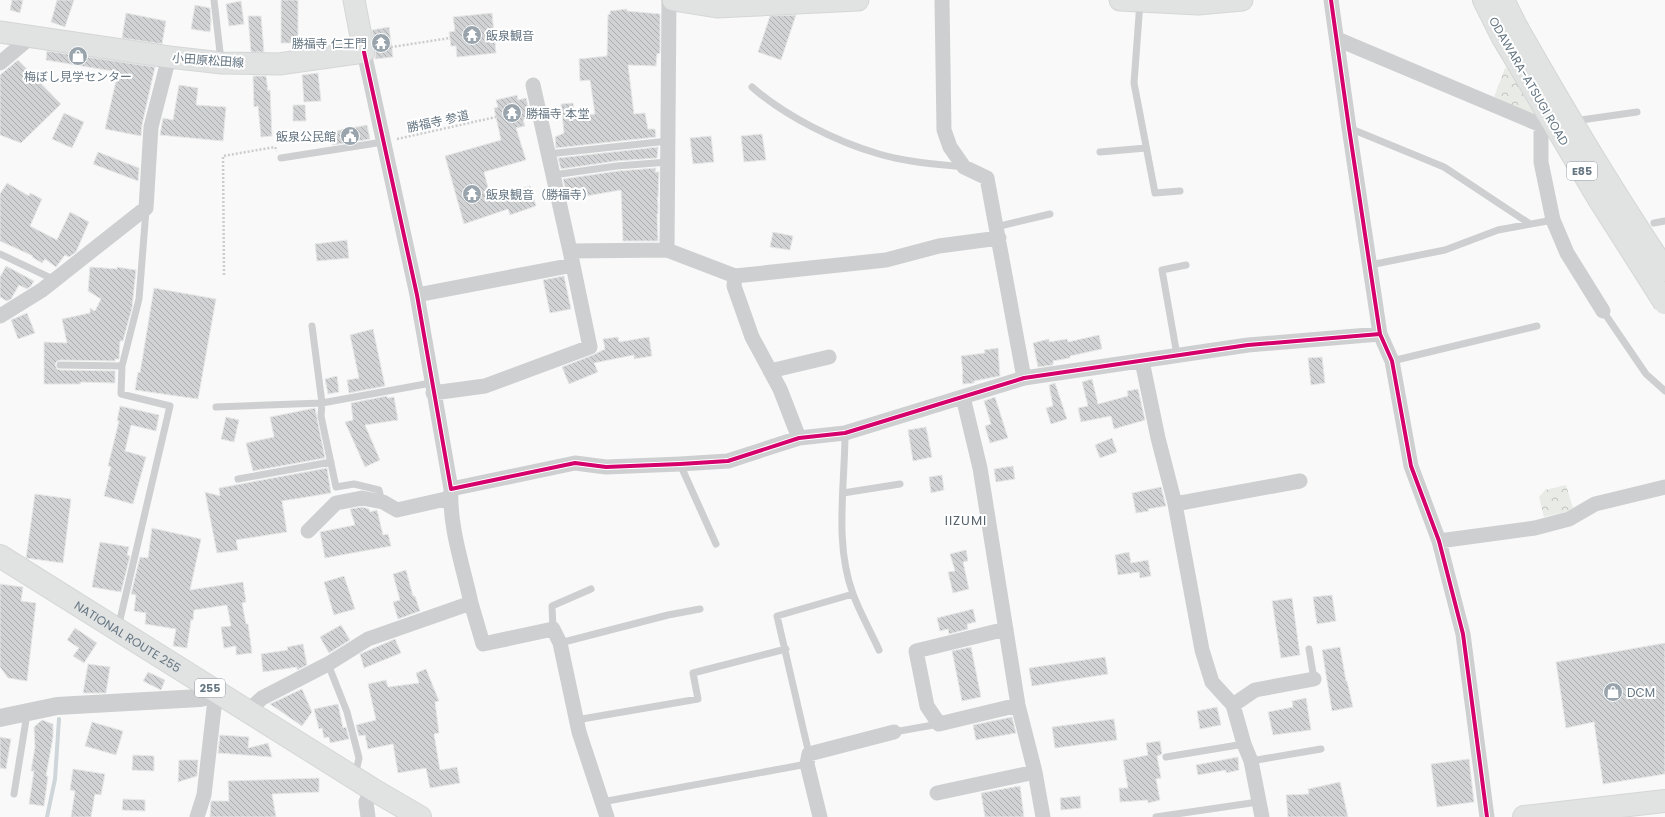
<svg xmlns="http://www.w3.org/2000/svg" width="1665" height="817" viewBox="0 0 1665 817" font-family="Poppins,'Noto Sans JP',sans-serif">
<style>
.forest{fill:url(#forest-crowns)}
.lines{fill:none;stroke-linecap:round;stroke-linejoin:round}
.stream{stroke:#ced6d9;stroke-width:4}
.building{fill:url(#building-back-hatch);stroke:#e8e8e8}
.secondary-casing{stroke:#d5d6d7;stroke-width:23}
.trunk-casing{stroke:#d5d6d6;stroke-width:24}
.path{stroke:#cbcccd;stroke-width:2.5;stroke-dasharray:2 2;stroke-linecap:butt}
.service{stroke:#cecfd0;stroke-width:7}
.minor{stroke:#cecfd0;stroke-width:15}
.tertiary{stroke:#cecfd0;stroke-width:18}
.secondary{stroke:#e1e2e2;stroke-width:21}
.trunk{stroke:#e1e2e2;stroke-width:22}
.trunk-bridge-casing{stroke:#d5d6d6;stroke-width:24;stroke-linecap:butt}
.trunk-bridge{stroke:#e1e2e2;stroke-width:22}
.cycleway-casing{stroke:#fff;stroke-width:6}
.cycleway{stroke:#d6006c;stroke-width:4}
.labels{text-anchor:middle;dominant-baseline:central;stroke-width:4;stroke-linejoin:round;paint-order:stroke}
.shield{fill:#fff;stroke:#939fa8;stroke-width:1}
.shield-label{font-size:11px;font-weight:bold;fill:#657683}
.poi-label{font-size:12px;fill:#657683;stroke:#fff;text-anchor:start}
.street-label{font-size:12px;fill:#657683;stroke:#fff}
.neighbourhood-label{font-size:13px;letter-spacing:1px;fill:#57646e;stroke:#fff}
</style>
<defs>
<pattern id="forest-crowns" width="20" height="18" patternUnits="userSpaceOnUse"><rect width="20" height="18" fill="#e8ebe6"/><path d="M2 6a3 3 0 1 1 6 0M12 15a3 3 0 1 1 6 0" fill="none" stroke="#c0c3c0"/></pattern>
<pattern id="building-back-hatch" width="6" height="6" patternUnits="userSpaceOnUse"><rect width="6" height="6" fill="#d0d2d3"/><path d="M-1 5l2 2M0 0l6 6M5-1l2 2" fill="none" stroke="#acafb1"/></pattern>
</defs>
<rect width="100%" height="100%" fill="#f9f9f9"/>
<path class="forest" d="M1505 68 1515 72 1536 109 1533 116 1494 97Z
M1566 485 1573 508 1565 512 1544 517 1539 497 1545 490Z"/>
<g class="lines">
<path class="stream" d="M47 817 55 779 59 719"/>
</g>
<path class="building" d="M12 0H23L20 13 10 10Z
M57 0H74L65 27 51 22Z
M281 0H298V43H281Z
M241 1 244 24 229 26 226 4Z
M195 5 210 8 211 21 210 32 191 29Z
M627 9V11L660 14V53L657 54 656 66 628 65 634 114 645 113 648 129H655L656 137 556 148 555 137 564 133 561 104 573 103 575 116 595 114 590 80 580 81 579 59 607 56 608 15 610 14V11Z
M126 13 166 21 162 44 122 38Z
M492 13 496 53 457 57 456 46H451L449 32 455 31 453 17Z
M796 15 781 60 758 52 770 16Z
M248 16H261L264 52H251Z
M389 27 393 57 375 59 376 50 372 30Z
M47 51 155 67 142 125 141 136 105 129 118 72 46 60Z
M18 60 61 104 21 143 0 135V75Z
M318 73 321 101 304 102 302 75Z
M253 76H266L268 91 270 90 272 136 261 137 258 106 254 107Z
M179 85 198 88 196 105 226 107 223 141 160 135 163 118 173 120Z
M517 95 518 100 526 98 531 118 523 120 525 126 516 128 526 160 484 172 491 199 530 186 536 206 510 215 508 209 464 224 445 156 501 140 494 108 498 107 496 100Z
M293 105H305L306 121H293Z
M64 113 84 122 72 148 52 139Z
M367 125 370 139 333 145 331 132Z
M762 134 766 160 744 162 741 136Z
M711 136 714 162 693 164 690 138Z
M658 147 657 158 616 161 561 169 558 158Z
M98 152 139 168 138 181 93 164Z
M656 168 655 172H659L658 197 657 198 658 203V214H657L658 241H623L621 190 586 196 585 195 567 196 563 179 618 171Z
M7 183 29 196 30 193 42 199 30 226 57 240 70 212 89 222 76 252 69 257 65 255 56 267 45 259 42 263 32 257 33 256 0 241V194Z
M773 232 793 236 790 250 770 247Z
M347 240 349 258 317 261 315 244Z
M6 266 34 281 31 286 27 289 19 285 11 299 7 301 0 297V277Z
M90 267 117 269V267L136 270 132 308 123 341H120L119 359H115V361L60 360 56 362 55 365 57 369 60 370 115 371V383L81 382 80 384H44V342L67 343 62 319 90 313V308L95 311 101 299 88 291Z
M564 276 571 309 550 313 543 280Z
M154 288 216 299 198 399 135 390 138 372 140 373Z
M27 313 35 333 18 339 11 320Z
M373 329 385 386 349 393 347 380 359 378 350 335Z
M1099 335 1102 349 1070 356V358L1053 361V365L1038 367 1033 343 1049 339V342L1067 339 1068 342Z
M618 337 619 342 649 337 652 356 634 359V355L594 363 598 372 569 384 562 367 593 355 605 349 603 339Z
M998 348 1000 376 974 381V383L963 384 962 374H963L961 356 985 353 984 350Z
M1322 357 1325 383 1311 385 1308 358Z
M337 376 339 392 328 394 325 379Z
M1092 379 1098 404 1128 396 1127 391 1138 389 1145 420 1114 429 1111 416 1081 422 1078 408 1088 406 1082 382Z
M1055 383 1067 419 1051 424 1046 408 1053 406 1049 385Z
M387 396V398L394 397 398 420 365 425 380 460 365 467 345 422 353 420 351 403Z
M995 397 1008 438 990 443 985 426 991 424 984 401Z
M120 406 159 415 156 431 131 425 125 451 146 457 133 504 104 496 111 467 108 466 119 421H117Z
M315 408 325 458 253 471 246 443 274 437 270 417Z
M226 417 239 420 234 442 221 439Z
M926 427 932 457 913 461 908 430Z
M1112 438 1117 452 1100 458 1095 445Z
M1013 466 1015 479 996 482 994 469Z
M327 468 331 493 282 501 287 532 236 540 238 550 217 553 205 492 220 496 219 488Z
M942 475 944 490 931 493 929 477Z
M1161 487 1166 506 1148 509 1149 511 1136 513 1132 493Z
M35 494 71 499 63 563 26 558Z
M362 507 369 509 370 512 377 510 383 535 388 534 391 546 325 558 320 532 355 525 350 509Z
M152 528 201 539 190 590 243 582 246 602 242 603 246 624H248L252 653 236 655V646L224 648 221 627 231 626 227 605 194 610 193 620H191L187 648 173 646 176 629 145 624 146 613 134 611 136 595 131 594 140 557 148 558Z
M100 542 129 547 127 555 130 556 121 592 92 587Z
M966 550 968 561 963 562 969 589 953 593 948 572 955 571 950 554Z
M1129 552 1131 563 1148 560 1151 576 1140 578 1139 572 1118 575 1115 555Z
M406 570 413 596H415L420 611 398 619 393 602 400 600 393 574Z
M344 576 355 609 334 615 324 582Z
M0 584 23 587 21 601 36 603 27 681 8 678 0 667Z
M1332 595 1336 621 1317 624 1313 597Z
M1292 598 1300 655 1281 658 1272 601Z
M973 609 976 622 967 624 968 629 949 634 948 629 940 631 937 618Z
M341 625 350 640 329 653 320 637Z
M75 628 97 643 84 663 73 656 79 648 67 640Z
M395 639 401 653 364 668 360 654Z
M1665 643V774L1603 784 1594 722 1566 728 1556 662Z
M303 644 307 665 297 670V667L263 672 261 654 288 650 287 647Z
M971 647 981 697 962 701 952 651Z
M1340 647 1346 681H1347L1353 707 1332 711 1322 650Z
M1105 657 1108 674 1032 686 1029 668Z
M88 664 110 667 106 693H83Z
M426 669 439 701 435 702 439 733 434 734 440 770 457 767 460 783 430 788 426 768 398 773 393 744 368 749 365 735 359 736 356 725 376 720 368 684 386 680 388 687 419 683 416 673Z
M148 672 165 680 161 690 143 681Z
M302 689 312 712 302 726 270 704Z
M1306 698 1311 730 1273 735 1268 712 1293 707 1292 701Z
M338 704 343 728 346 727 349 739 330 743 329 737 324 738 322 728 319 729 314 709Z
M1217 707 1221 725 1200 729 1197 711Z
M1012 717 1016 733 976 740 973 725Z
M1114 719 1117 740 1055 748 1052 727Z
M42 720 53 724V737L46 776H48L44 806 29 804 34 771H31L35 747 34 727Z
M92 722 123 731 116 755 85 746Z
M220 735 249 737 248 748 268 743 272 757 218 753Z
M0 737 11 739 6 769 0 768Z
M1160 741 1162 754 1157 756 1161 778 1156 779 1160 800 1148 803V800L1120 802 1119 788H1128L1123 760 1148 755 1146 743Z
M133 755 154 756V771L132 770Z
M1238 757 1239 770 1226 773V770L1198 775 1196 765Z
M1469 759 1474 802 1437 807 1431 764Z
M179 760H198L197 776 178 782Z
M73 769 105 774 101 795 95 794 91 817H71L75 791 70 790Z
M319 778V792L272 794 276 817H210L211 801H229L228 781Z
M1340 782 1348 817H1288L1286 795 1309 794 1308 789Z
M1020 786 1024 817H985L981 793Z
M1080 796 1081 808 1061 810 1060 798Z
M123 799 145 800V811L122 810Z"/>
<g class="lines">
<g class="secondary-casing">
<path id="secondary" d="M673 0 717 7 858 0
M1120 0 1198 4 1242 0
M0 32 169 57 222 63 279 64 364 52 354 0"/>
</g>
<g class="trunk-casing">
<g id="trunk">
<path d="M1484 0 1502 36"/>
<path d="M1503 0 1517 28"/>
<path id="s1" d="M0 556 372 789 420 817"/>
<path d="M1524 817 1665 801"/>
</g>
</g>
<path class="path" d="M379 49 450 38
M397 139 496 117
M224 275 223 156 275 147 277 151"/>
<path class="service" d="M214 0 221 61
M1140 2 1134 83 1155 193 1180 191
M752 87C785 116 837 142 879 154 906 162 936 164 964 167
M1574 121 1637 112
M1349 128 1444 167 1530 224
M1100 152 1146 148
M548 154 668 141
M281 158 383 142
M553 175 617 166 668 162
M1654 223 1665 221
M996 227 1050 214
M0 254 55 280
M1370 265 1445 250 1498 230 1553 220
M1603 311 1646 374 1665 391
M312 326 322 403 321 416 336 487 354 484 379 490 382 502
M1177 355 1162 270 1186 265
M1392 361 1537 326
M60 365 122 366
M216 407 322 403 431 383
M845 433C845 486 834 543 853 594 860 613 871 632 879 650
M680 464 716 544
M238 479 331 462
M843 493 900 484
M118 628 170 406 121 394 122 366 139 299 146 210
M553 629 552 606 591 589
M560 643 668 615 700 609
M1309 649 1314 679
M328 664 347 712 359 758 355 776
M576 720 698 699 693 673 786 649
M894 732 939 724
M809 754 777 616 853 594
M1166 757 1244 744
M1251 761 1321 749
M14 794 27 714
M602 802 807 764
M1156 817 1258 802"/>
<path class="minor" d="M942 0 944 130 950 147 964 167 987 178 1024 378
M1331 0 1349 128 1380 334 1392 361 1411 466 1439 541 1463 634 1487 817
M1337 39 1541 125V162L1553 220 1567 253 1603 311
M364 52 417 295 451 489 575 463 606 467 680 464 728 461 799 438 845 433 1024 378 1248 345 1380 334
M0 63 32 36
M533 85 570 251
M667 250 669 0
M735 276 734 286 752 337 780 389 799 438
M417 295 573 265
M0 316 42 290 146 208 151 127 169 57
M1142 361 1158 438 1175 504 1202 650 1212 682 1233 705 1244 744 1251 761 1262 817
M770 371 829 357
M433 393 485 386 590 347 570 251 667 250 735 276 886 260 939 246 999 238
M963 397 980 468 1018 705 1035 772 1043 817
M1175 504 1300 481
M308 531 336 503 362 498 383 502 397 510 450 498
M1439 541 1535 528 1569 519 1595 504 1665 487
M471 603 483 644 553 629 560 643 579 732 607 817
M1006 629 916 651 927 706 939 724 1018 705
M1233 705 1255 690 1314 679
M249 710 262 698 328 664 368 639 471 603C463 566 449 527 451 489
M937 793 1035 772
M197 817 204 795 214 708 219 694
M368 817 366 802 372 789
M820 817 807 764 809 754 894 732"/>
<path class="tertiary" d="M0 718 57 706 200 698 219 694"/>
<use href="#secondary" class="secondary"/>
<use href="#trunk" class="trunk"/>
<g class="trunk-bridge-casing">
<path id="trunk-bridge" d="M1517 28C1564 111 1612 191 1665 270
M1502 36 1599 199 1665 303"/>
</g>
<use href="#trunk-bridge" class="trunk-bridge"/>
<g class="cycleway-casing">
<path id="cycleway" d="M1331 0 1349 128 1380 334 1392 361 1411 466 1439 541 1463 634 1487 817
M364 52 417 295 451 489 575 463 606 467 680 464 728 461 799 438 845 433 1024 378 1248 345 1380 334"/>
</g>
<use href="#cycleway" class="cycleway"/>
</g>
<defs>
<g id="temple-disc" transform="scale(1)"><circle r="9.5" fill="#99a4ac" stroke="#fff"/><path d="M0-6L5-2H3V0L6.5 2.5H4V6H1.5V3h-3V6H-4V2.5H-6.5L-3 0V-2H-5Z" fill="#fff"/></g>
<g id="shop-disc" transform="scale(1)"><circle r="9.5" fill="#99a4ac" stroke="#fff"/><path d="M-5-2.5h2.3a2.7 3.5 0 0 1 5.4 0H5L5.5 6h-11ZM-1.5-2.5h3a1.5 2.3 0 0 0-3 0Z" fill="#fff"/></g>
<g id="civic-disc" transform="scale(1)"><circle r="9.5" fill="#99a4ac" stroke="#fff"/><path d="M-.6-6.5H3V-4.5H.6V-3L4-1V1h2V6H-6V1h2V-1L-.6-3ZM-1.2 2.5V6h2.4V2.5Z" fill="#fff"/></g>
</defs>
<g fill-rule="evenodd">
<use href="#temple-disc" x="472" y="35"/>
<use href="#temple-disc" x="381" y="43"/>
<use href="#shop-disc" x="78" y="56"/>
<use href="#temple-disc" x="512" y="113"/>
<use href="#civic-disc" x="350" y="136"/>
<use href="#temple-disc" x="472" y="194"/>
<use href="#shop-disc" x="1613" y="692"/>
</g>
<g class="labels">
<g class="shield">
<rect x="1567" y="162" width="30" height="18" rx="3"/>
<rect x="195" y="679" width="30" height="18" rx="3"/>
</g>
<g class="shield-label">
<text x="1582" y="171">E85</text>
<text x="210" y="688">255</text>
</g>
<g class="poi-label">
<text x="486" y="35">飯泉観音</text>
<text x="367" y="43" text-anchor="end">勝福寺 仁王門</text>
<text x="78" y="76" text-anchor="middle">梅ぼし見学センター</text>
<text x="526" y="113">勝福寺 本堂</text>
<text x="336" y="136" text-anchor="end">飯泉公民館</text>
<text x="486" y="194">飯泉観音（勝福寺）</text>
<text x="1627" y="692">DCM</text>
</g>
<g class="street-label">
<text transform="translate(208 60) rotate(4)">小田原松田線</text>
<text transform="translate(1529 81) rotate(60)">ODAWARA-ATSUGI ROAD</text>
<text transform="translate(438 121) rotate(-12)">勝福寺 参道</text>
<text stroke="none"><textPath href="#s1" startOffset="151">NATIONAL ROUTE 255</textPath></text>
</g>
<g class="neighbourhood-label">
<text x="966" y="520">IIZUMI</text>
</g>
</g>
</svg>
